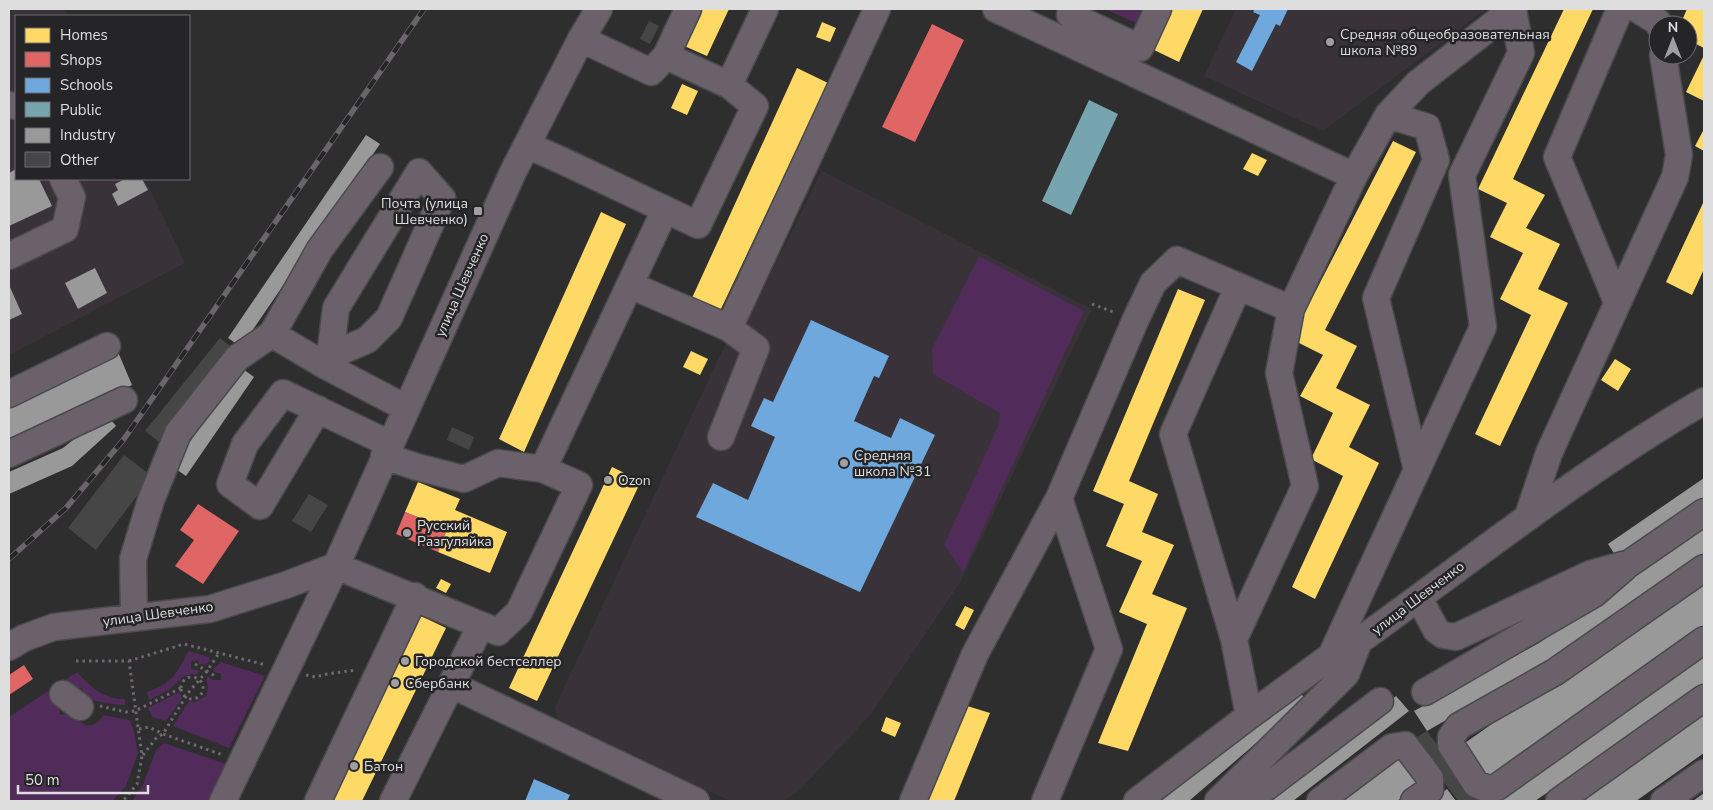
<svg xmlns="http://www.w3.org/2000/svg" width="1713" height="810" viewBox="0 0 1713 810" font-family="'Nunito Sans',sans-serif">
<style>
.built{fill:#393339}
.green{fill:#512b5a}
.homes{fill:#ffd966}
.shops{fill:#e06666}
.schools{fill:#6fa8dc}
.public{fill:#76a5af}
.industry{fill:#999}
.building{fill:#464646}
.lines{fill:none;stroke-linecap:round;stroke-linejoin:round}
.minor-casing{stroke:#4b4a4b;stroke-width:29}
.path{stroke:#6e6870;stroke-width:3;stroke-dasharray:2.5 4;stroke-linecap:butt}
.minor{stroke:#6a616b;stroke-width:26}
.rail-casing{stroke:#6a656b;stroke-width:5.5}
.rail{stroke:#252426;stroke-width:4;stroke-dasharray:11;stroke-linecap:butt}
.poi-dot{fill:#a1a0a1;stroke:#252426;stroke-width:2}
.labels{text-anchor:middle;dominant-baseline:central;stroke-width:5;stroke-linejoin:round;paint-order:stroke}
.poi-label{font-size:14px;fill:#dfdedf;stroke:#252426;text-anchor:start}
.street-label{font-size:14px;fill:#dfdedf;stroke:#252426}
</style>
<rect width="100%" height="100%" fill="#2f2e2f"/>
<path class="built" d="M9 9H65L68 16H16V179H145L185 263 9 355Z
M1236 9H1486L1323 131 1204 76Z
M822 171 1092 309 961 581 872 713 799 791 783 801H730L557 718 555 707 725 345 743 330Z"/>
<path class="green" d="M1105 9H1143L1136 23Z
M979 256 1084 311 963 572 944 545 999 424 1000 413 933 374 932 349Z
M188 651 209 657 210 660 206 665 199 664 198 660 191 661V669L200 671 196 675 193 674 184 676 169 690 149 700 147 692C171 684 178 673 188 651Z
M221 662 265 676 229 748 173 726 189 701 195 702 206 696 208 686 206 680 208 676 213 680H221V673H217L212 670Z
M77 672C89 686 105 700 125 699V705C116 705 89 701 83 696L82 688 74 689 59 707 60 715C65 714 73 713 77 717 79 719 80 722 82 723 92 729 100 722 103 715L129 720 133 728 138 753 126 786 112 801H9V717Z
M179 692 182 698 166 721 152 717 148 708Z
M164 743 229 765 210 801H132L143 785 156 750Z"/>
<path class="homes" d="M698 9H729L707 56 682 45Z
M1171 9H1203L1179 62 1152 49Z
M1564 9H1593L1513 179 1545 195 1526 228 1560 244 1538 289 1568 303 1500 446 1475 434 1531 315 1500 299 1523 253 1490 237 1507 203 1478 189Z
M1687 9H1704V48L1688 40V25H1680Z
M822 22 836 28 830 42 816 37Z
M1704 55V101L1686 92Z
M797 68 828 83 720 311 692 298Z
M682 84 698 91 687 115 671 108Z
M1704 129V151L1695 146Z
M1393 141 1416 152 1325 330 1357 346 1336 388 1370 405 1349 447 1379 463 1315 599 1292 587 1343 476 1311 459 1333 413 1300 396 1323 355 1291 339Z
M1252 153 1267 160 1258 176 1243 169Z
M1704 201V269L1692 295 1666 282Z
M601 212 626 224 524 452 499 439Z
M1178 289 1205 300 1129 481 1158 494 1142 532 1174 545 1152 594 1187 608 1128 751 1098 743 1147 624 1119 612 1142 561 1106 546 1124 504 1093 491Z
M691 351 708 359 700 375 683 367Z
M1615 359 1631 369 1618 391 1601 380Z
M612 467 641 481 537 701 509 688Z
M418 482 460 499 455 510 507 532 490 573 438 552 447 529 405 512Z
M441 579 451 584 446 593 436 588Z
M965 606 974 610 964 630 955 625Z
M421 616 446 628 362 801H330Z
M964 705 990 713 954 801H924Z
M886 717 901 723 895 737 881 731Z"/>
<path class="shops" d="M932 24 964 40 915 142 882 127Z
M198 504 239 531 203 584 175 566 194 540 180 530Z
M405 512 447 529 438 552 396 534Z
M24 665 33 679 9 695V675Z"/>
<path class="schools" d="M1255 9H1288L1280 26 1276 24 1252 71 1236 62 1260 15 1253 12Z
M811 320 889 356 879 378 874 376 854 421 891 438 900 418 935 435 860 592 696 517 713 483 748 500 775 437 751 426 764 398 773 402Z
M534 779 570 795 567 801H525Z"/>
<path class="public" d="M1089 100 1118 114 1071 215 1042 201Z"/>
<path class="industry" d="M366 135 380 144 241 347 228 338Z
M16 169V179H39L52 206 9 226V173Z
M125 179H142L148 190 118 206 112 194 118 190 115 184Z
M95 268 107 293 78 309 65 283Z
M9 285 22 314 9 320Z
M118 352 132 385 9 442V403Z
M240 367 254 377 186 476 173 467Z
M106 414 116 426 72 466 9 494V472L63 448Z
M1704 478V502L1619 561 1608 544Z
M1704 527V553L1552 659 1427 731 1414 711 1539 643Z
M1704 575V629L1488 781 1462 745Z
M1704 656V685L1535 801H1495Z
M1299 691 1306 700 1189 801H1161Z
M1396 696 1409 711 1293 801H1261Z
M1704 711V753L1636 801H1580Z
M1399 757 1421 784 1397 801H1340Z
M1447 789 1456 801H1431Z
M1704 793V801H1693Z"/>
<path class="building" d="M649 21 659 26 650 44 640 39Z
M220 338 234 349 159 442 145 431Z
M452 427 474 437 469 450 447 440Z
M124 455 152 476 96 550 68 528Z
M309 494 328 505 311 532 292 521Z
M1427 731 1479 801H1458L1412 740Z"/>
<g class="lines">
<g class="minor-casing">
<path id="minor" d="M996 9 1354 176
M1073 9 1070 15 1140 48 1158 9
M1637 9 1658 22 1659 25
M581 39 651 72 666 56 688 9
M666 56 729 85 765 9
M9 105 16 106
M527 145 565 162 698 225 755 106 729 85
M380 167 320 249 272 334 326 366 406 408
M9 256 65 229 72 197 63 179
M630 285 729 328 877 9
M1617 302 1557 157 1620 9
M326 366 330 356 336 308 419 172 442 198 389 318 367 340 330 356
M9 394 107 346
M318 409 260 506 230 484 245 444 283 393 390 444
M721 437 756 348 729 328
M9 454 124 400
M384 456 417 467 464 479 498 463 543 469 665 210
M1528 516 1549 453 1675 177 1679 155 1663 55
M1704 568 1555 672 1459 726 1451 737V745L1476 784 1489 789 1497 787 1704 640
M1419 598 1436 630 1443 635 1456 637 1590 574 1630 563 1704 512
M134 618 133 559 151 500 178 433 237 358 272 334
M1234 639 1173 434 1238 287
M9 647 24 638 54 627 210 609 286 585 336 566 513 172 581 39 599 9
M1331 656 1417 470 1376 298 1436 160 1427 127 1388 115
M452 685 696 801
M1425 692 1594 594 1624 568
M63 694 80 707
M1249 716 1234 639 1305 486 1279 373 1291 309 1354 176 1388 115 1418 83 1513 9 1521 53 1462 175 1483 327 1417 470
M223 801 336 566 498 632 519 612 579 485 543 469
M318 801 415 596
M393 801 481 625
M913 801 975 654 1059 498
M1045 801 1109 649 1059 498 1135 321 1153 283 1177 260 1291 309
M1137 801 1249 716 1331 656 1359 641C1473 559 1583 471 1704 401
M1218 801 1346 674 1359 641
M1248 801 1380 701
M1320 801 1392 747 1405 745 1430 778V790L1414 801
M1559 801 1704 698
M1664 801 1704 773"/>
</g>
<path class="path" d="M1092 304 1116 313
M76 661H129L142 756 137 784 123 801
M129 661 184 644 266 665
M195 664 217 677
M306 675 315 677 327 674 356 670
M181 688a11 11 0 1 1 22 0a11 11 0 1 1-22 0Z
M100 706 126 712 135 711 181 688
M139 729 149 727 163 734 223 755
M143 755 157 737 163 734 188 693 207 671 219 653"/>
<use href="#minor" class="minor"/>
<g class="rail-casing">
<path id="rail" d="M9 559 66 508 124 439 424 9"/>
</g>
<use href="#rail" class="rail"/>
</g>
<g class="poi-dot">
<circle cx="1330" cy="42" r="5"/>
<rect x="473" y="206" width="10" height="10" rx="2.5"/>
<circle cx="844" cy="463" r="5"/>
<circle cx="608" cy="480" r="5"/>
<circle cx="407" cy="533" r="5"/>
<circle cx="405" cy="661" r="5"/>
<circle cx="395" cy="683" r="5"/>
<circle cx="354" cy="766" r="5"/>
</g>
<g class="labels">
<g class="poi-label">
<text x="1340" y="34">Средняя общеобразовательная<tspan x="1340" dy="16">школа №89</tspan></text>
<text x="468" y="203" text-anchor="end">Почта (улица<tspan x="468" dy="16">Шевченко)</tspan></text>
<text x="854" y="455">Средняя<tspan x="854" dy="16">школа №31</tspan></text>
<text x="618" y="480">Ozon</text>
<text x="417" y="525">Русский<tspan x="417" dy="16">Разгуляйка</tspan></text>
<text x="415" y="661">Городской бестселлер</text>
<text x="405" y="683">Сбербанк</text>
<text x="364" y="766">Батон</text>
</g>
<g class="street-label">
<text transform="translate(462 285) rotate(-66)">улица Шевченко</text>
<text transform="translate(1418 598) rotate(-37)">улица Шевченко</text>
<text transform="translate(158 614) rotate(-8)">улица Шевченко</text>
</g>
</g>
<rect width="1713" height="810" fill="none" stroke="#dfdedf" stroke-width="20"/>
<rect x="15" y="15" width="175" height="165" fill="#252426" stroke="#6f6e70"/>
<rect x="25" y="28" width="25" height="15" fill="#ffd966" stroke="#6f6e70"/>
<text x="60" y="40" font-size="15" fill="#dfdedf">Homes</text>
<rect x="25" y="52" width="25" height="15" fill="#e06666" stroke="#6f6e70"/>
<text x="60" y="65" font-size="15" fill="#dfdedf">Shops</text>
<rect x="25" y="78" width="25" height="15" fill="#6fa8dc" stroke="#6f6e70"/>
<text x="60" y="90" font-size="15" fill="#dfdedf">Schools</text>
<rect x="25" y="102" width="25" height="15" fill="#76a5af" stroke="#6f6e70"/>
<text x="60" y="115" font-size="15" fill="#dfdedf">Public</text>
<rect x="25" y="128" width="25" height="15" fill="#999999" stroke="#6f6e70"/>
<text x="60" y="140" font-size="15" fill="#dfdedf">Industry</text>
<rect x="25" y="152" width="25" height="15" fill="#464646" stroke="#6f6e70"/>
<text x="60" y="165" font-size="15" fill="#dfdedf">Other</text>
<g transform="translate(1673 40)"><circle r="24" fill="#252426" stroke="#6f6e70"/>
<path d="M0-4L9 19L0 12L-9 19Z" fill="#a1a0a1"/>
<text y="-8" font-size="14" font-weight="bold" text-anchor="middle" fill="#dfdedf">N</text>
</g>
<path d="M18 785v8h130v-8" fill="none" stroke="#dfdedf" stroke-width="2.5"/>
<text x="25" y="785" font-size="15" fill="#dfdedf" stroke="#252426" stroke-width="4" paint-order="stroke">50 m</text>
</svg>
